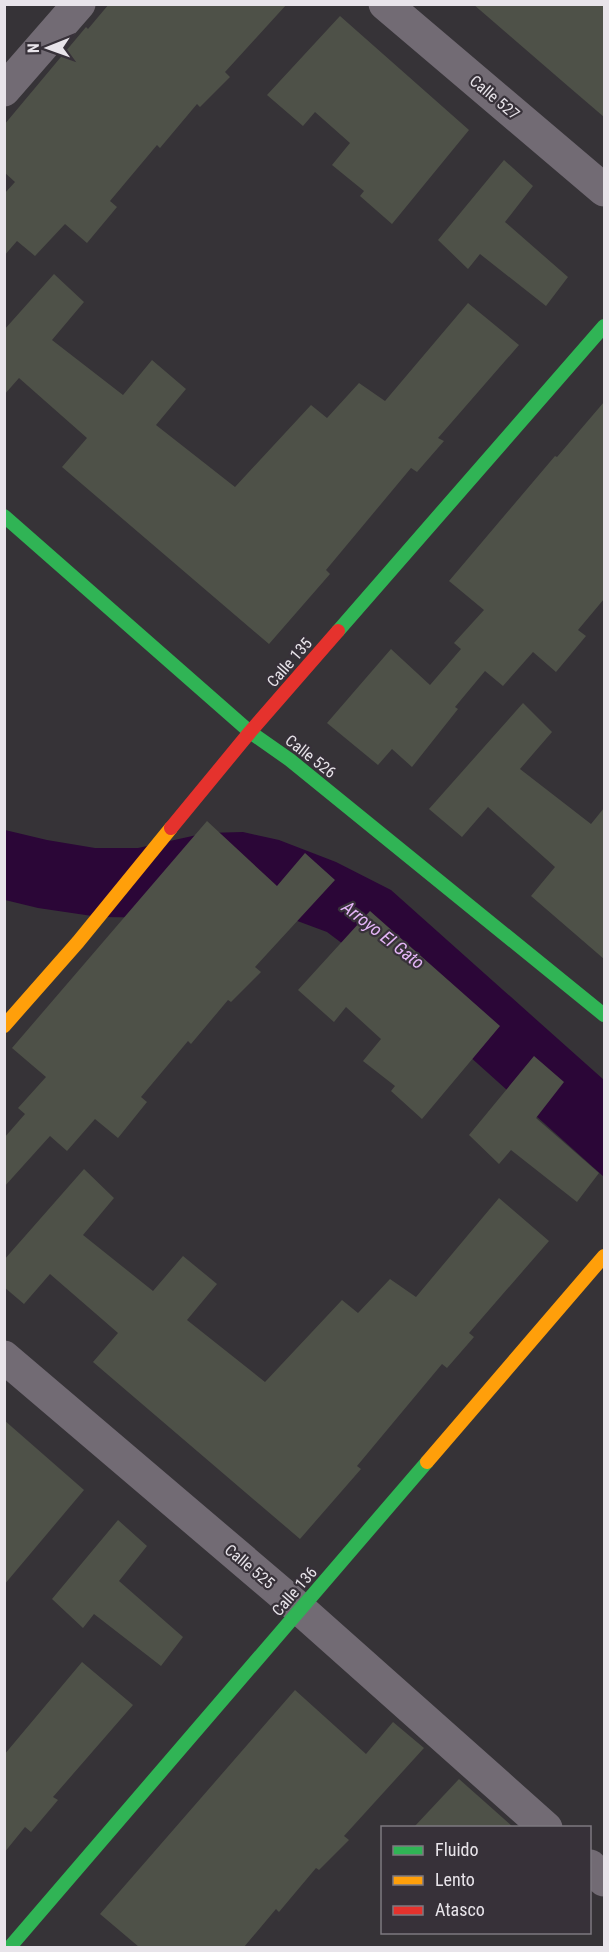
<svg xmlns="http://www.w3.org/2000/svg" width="609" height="1952" font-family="'Roboto Condensed',sans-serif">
<rect width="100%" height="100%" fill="#363337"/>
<!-- water -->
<path fill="#2b0637" d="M 5,830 L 47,840 L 95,848 L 138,848 L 206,833 L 243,832 L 279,840 L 336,862 L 391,890 L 604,1080 L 604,1177 L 351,950 L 327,932 L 292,919 L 99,917 L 38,908 L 5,900 Z"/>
<!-- building -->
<g fill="#4e5148">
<path d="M 109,4 L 287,4 L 225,72 L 230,77 L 200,107 L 197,104 L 160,148 L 157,145 L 110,201 L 117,207 L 87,243 L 65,224 L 35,256 L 17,241 L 4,256 L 4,194 L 15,182 L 4,172 L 4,125 L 86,27 L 88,29 Z"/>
<path d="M 473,4 L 604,5 L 604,117 L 569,87 Z"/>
<path d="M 340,16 L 469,130 L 392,224 L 360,196 L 364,191 L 332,165 L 350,143 L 315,112 L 303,126 L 267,95 Z"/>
<path d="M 504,160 L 533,186 L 505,222 L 568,277 L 546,306 L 480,254 L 468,269 L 438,240 Z"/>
<path d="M 54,274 L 84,302 L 52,340 L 123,395 L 152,360 L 186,389 L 156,425 L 235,487 L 311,405 L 327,418 L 359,383 L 385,401 L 468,303 L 519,345 L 438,438 L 444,441 L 417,472 L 411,468 L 326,570 L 330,574 L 269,644 L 62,467 L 87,438 L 19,378 L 4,395 L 4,330 Z"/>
<path d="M 604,402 L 604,599 L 578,630 L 586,636 L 556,672 L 533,652 L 503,686 L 485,671 L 455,707 L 458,709 L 412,767 L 392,749 L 378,765 L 327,723 L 391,649 L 430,685 L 461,649 L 454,643 L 484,610 L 449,581 L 555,456 L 557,457 Z"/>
<path d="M 523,703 L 552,732 L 520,769 L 591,824 L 604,808 L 604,959 L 531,896 L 555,867 L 488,807 L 462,837 L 429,809 Z"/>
<path d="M 207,821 L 277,886 L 305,853 L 335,880 L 255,967 L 261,972 L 231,1002 L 228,1000 L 191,1044 L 188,1041 L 141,1097 L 147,1102 L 118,1138 L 95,1119 L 67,1151 L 50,1136 L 4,1187 L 4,1138 L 25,1114 L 18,1108 L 46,1077 L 12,1048 Z"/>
<path d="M 370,911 L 500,1026 L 422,1119 L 391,1091 L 395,1086 L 363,1061 L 381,1039 L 346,1007 L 334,1022 L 298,990 Z"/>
<path d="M 534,1056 L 564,1082 L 536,1118 L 599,1173 L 577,1202 L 511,1150 L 499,1164 L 469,1135 Z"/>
<path d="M 84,1169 L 114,1198 L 83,1235 L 153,1291 L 183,1256 L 217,1284 L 187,1320 L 265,1382 L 342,1300 L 358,1313 L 390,1279 L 416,1297 L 499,1198 L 549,1241 L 469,1333 L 474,1337 L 447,1368 L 442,1364 L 357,1466 L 361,1469 L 300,1539 L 93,1362 L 118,1333 L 50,1274 L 24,1304 L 4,1287 L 4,1260 Z"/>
<path d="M 4,1420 L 84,1490 L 4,1585 Z"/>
<path d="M 118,1520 L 147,1546 L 119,1581 L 183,1637 L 161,1666 L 94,1614 L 83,1628 L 52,1599 Z"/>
<path d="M 82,1662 L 133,1705 L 53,1797 L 58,1800 L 31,1832 L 25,1827 L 4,1853 L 4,1755 Z"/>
<path d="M 295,1690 L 366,1754 L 393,1722 L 424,1748 L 344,1836 L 349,1840 L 319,1870 L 316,1868 L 279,1912 L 276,1909 L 244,1947 L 139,1947 L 100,1914 Z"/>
<path d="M 459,1779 L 513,1827 L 414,1827 Z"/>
</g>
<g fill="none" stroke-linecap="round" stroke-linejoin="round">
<!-- street -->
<g stroke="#726b74" stroke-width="33">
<path d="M 385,4 L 604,190"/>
<path d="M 4,90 L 79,4"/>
<path d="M 4,1357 L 300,1609 L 546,1828"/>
<path d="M 590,1866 L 604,1880"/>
</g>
<!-- fast -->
<g stroke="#30b455" stroke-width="14">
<path d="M 4,516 L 250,732 L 290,760 L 604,1015"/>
<path d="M 338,631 L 604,326"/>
<path d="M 9,1948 L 427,1462"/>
</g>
<!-- slow -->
<g stroke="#ff9f0a" stroke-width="14">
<path d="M 4,1026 L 78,942 L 171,828"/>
<path d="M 427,1462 L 604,1256"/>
</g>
<!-- jam -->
<path stroke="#e5322d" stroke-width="14" d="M 171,828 L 250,732 L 338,631"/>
</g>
<g text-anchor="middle" stroke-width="4.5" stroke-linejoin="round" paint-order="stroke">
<!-- street labels -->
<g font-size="16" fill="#e8e4ea" stroke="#373139">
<text transform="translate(495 97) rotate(40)" y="6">Calle 527</text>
<text transform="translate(289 662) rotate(-49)" y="6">Calle 135</text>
<text transform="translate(311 756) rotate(38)" y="6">Calle 526</text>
<text transform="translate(250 1566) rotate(40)" y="6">Calle 525</text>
<text transform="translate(294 1591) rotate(-49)" y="6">Calle 136</text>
</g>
<!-- water labels -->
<g font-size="18" font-style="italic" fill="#e4b5f7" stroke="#373139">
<text transform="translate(383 935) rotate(38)" y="6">Arroyo El Gato</text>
</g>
</g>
<!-- border -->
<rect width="609" height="1952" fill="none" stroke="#e8e4ea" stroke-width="12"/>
<!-- legend -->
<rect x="381" y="1826" width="210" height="108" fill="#373139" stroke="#7e7980" stroke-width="1.5"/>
<rect x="393" y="1846" width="30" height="9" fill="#30b455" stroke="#7e7980" stroke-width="1.5"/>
<text x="435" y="1856" font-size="18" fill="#e8e4ea">Fluido</text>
<rect x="393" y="1876" width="30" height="9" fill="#ff9f0a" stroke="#7e7980" stroke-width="1.5"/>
<text x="435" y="1886" font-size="18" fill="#e8e4ea">Lento</text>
<rect x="393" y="1906" width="30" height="9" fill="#e5322d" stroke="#7e7980" stroke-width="1.5"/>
<text x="435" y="1916" font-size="18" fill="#e8e4ea">Atasco</text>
<!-- north arrow -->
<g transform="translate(48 48) rotate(269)" stroke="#373139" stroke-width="4.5" paint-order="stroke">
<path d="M0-4.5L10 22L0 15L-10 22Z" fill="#e8e4ea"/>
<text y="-9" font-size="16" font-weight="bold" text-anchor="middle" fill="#e8e4ea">N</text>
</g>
</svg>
